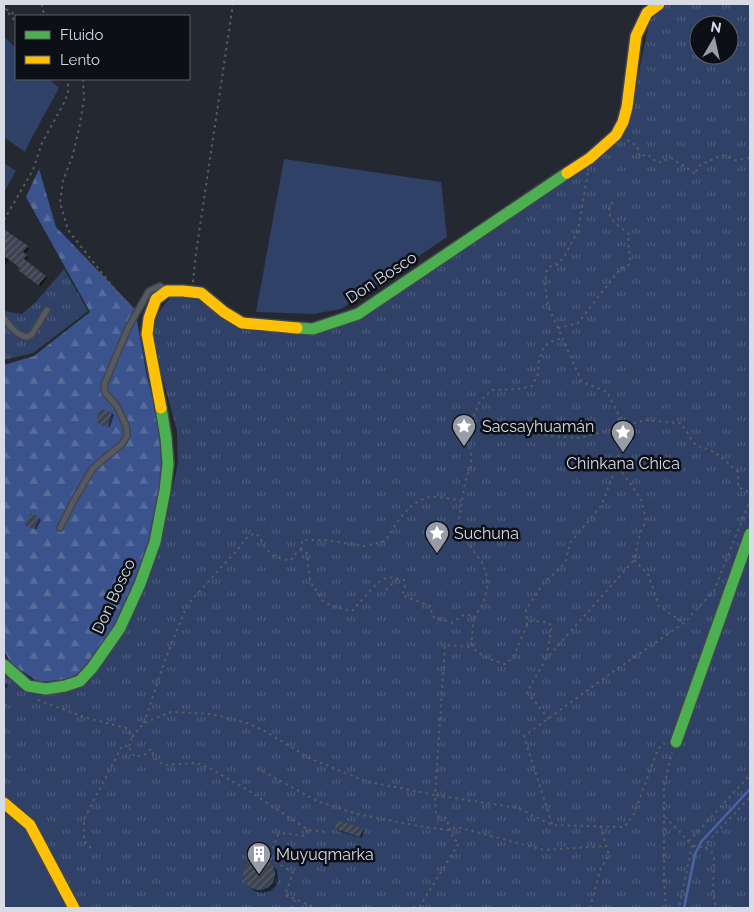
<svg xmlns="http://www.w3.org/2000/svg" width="754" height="912" font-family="Raleway,sans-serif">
<defs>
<pattern id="forest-firs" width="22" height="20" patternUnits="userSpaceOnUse" patternTransform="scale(1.25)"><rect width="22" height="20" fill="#3b538c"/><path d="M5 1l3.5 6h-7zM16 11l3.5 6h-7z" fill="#576b9c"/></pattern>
<pattern id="park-tufts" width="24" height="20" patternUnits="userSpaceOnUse" patternTransform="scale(1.25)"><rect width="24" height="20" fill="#304168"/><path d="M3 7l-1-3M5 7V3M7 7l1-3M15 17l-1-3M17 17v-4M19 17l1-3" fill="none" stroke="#4d5c7e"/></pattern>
<pattern id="building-hatch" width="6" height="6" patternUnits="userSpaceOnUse" patternTransform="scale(1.25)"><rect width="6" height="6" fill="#3b4251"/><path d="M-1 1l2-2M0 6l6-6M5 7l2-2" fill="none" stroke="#575d6a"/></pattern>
</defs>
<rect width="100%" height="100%" fill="#242830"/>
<!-- green -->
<g fill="#304168">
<path d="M 4,37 L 16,48 L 16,79 L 49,79 L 59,88 L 31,139 L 25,152 L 4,137 Z"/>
<path d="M 284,159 L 441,182 L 447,237 L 341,309 L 313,314 L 256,312 Z"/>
<path d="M 4,163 L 16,171 L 4,192 Z"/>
<path d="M 4,795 L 81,908 L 4,908 Z"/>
</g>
<!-- forest -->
<path fill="url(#forest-firs)" d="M 39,169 L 56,227 L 135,309 L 147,377 L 159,421 L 164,472 L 156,528 L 120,620 L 80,678 L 39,682 L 11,664 L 4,650 L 4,365 L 34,356 L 90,312 L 26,197 Z"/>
<!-- park -->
<g fill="url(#park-tufts)" fill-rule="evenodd">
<path d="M 667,4 L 750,4 L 750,908 L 77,908 L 37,835 L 4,802 L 4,670 L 36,692 L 79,686 L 161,544 L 178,463 L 177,431 L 151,335 L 159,312 L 173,294 L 217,304 L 257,326 L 313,330 L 358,314 L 599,155 L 630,114 L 650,18 ZM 699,25 L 729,25 L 729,55 L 699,55 Z"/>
<path d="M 64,269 L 88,311 L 33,353 L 4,360 L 4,311 L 22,314 L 36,302 Z"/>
</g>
<!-- shadow -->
<g fill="#0007">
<path d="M 6,232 L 29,249 L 25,254 L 28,258 L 25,261 L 47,278 L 41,286 L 22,272 L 21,268 L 9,260 L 4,266 L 4,234 Z"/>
<path d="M 101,410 L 112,413 L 114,415 L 110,427 L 99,423 L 97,421 Z"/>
<path d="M 39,518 L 41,520 L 36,530 L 26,525 Z"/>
<path d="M 4,681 L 8,686 L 4,690 Z"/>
<path d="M 336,829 L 362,829 L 364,831 L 362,838 L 338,831 Z"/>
<path d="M 258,858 L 262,859 L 268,862 L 277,870 L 278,880 L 276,886 L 270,891 L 263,893 L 258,892 L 253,890 L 246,882 L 244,877 L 245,869 L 247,864 L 252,860 Z"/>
</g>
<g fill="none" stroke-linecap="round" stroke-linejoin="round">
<!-- stream -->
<path stroke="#4a64a1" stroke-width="2.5" d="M 684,908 L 695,854 L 701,842 L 750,789"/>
</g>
<!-- building -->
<g fill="url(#building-hatch)">
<path d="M 4,229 L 28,246 L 23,252 L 27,255 L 24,259 L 46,276 L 38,285 L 18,270 L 20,268 L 4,256 Z"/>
<path d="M 100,409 L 112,412 L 108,426 L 96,422 Z"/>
<path d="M 31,513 L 40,517 L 34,529 L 25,525 Z"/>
<path d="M 337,820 L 363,828 L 360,837 L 335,829 Z"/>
<circle cx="259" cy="874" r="16"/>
</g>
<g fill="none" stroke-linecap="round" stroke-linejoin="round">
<!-- lane casing -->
<g stroke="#42454d" stroke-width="8">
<g id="lane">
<path d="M 4,318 C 10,326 16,335 27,337 L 32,334 L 47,310"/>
<path d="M 60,528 L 74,500 L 93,468 L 122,444 L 127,436 L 126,425 L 116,405 L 105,393 L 104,385 L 128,328 L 149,291 L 160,286 L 167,291"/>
</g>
</g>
<!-- fast casing -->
<g stroke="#42454d" stroke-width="14">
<g id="fast">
<path d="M 297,328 L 313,329 L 358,314 L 567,173"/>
<path d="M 4,665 L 28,686 L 46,689 L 65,686 L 80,681 L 92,668 L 120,628 L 140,584 L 155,542 L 165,490 L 168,464 L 166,438 L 161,408"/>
<path d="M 676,742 L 750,534"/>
</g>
</g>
<!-- slow casing -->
<g stroke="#42454d" stroke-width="14">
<g id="slow">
<path d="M 567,173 L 590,158 L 616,135 L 623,122 L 627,107 L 636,36 L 647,13 L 659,4"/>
<path d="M 161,408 L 147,334 L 149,318 L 156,299 L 167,291 L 183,291 L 201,293 L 224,312 L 242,323 L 297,328"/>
<path d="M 4,803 L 30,825 L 74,908"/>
</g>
</g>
<!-- path -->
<g stroke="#595c62" stroke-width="2" stroke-dasharray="2.5 4" stroke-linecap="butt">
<path d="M 42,4 L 42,8 L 45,16"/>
<path d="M 4,8 L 16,22"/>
<path d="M 6,9 L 17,16"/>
<path d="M 83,79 L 84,99 L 79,129 L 72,158 L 63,180 L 60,203 L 68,230 L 131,310"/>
<path d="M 627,140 L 637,146 L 640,157 L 647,154 L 658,163 L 671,158 L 696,174 L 697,167 L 722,155 L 736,160 L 750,158"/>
<path d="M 4,220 L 33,170 L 42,143 L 64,103 L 68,93 L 68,82 L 66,79"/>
<path d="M 193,282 L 196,253 L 233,4"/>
<path d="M 558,328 L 578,323 L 620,269 L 630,264 C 631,254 627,244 629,234 C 619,226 601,215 613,202"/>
<path d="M 471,422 L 480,401 L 492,390 L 518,389 L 532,386 L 538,374 L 539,360 L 543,349 L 548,343 L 562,338"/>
<path d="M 301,550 L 302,540 L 324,540 L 365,546 L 385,541 C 396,524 410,498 433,497 C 442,497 452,499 461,501"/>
<path d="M 634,560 L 648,574 L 659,606 L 684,623"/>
<path d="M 386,590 L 397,579"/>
<path d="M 474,618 L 483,604 L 488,584 L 486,572 L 482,562 L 474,552 L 458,526 L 465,482 L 471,465 L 471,452 L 467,440 L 468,427 L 471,422 L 475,421 L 486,421 L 521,429 L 549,436 L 580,438 L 645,420 L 663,422 L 681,423 L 696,446 C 718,451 722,458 738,472 L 738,487 L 750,493"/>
<path d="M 527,625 L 526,610 L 543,584 L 565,563 L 570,543 L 601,506 L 617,465"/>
<path d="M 38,700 L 87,718 L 126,728 C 132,734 133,739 129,746"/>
<path d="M 549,719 L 527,692 L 546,659 L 634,560 L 640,533 L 646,521 L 641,499 L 617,465 C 616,454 622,451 624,442 C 627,425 614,407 607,392 L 582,382 L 548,306 L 545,284 L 546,272 L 549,267 L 558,264 L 565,255 L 578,231 L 588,172"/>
<path d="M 144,723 L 164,663 L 187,605 L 239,548 L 245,539 L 255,533 C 261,537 261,542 265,547 C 271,556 281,560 291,560 L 297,552 L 301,550 L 307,553 L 310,581 L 323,601 L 332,606 L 352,611 L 377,583 L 388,577 L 404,580 L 405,588 L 402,595 L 430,606 L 432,609 L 431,614 L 434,617 L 452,623 C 461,617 464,611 474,618 L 472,634 L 472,647 C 482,657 492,660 505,664 L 513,658 L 527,625 L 532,621 L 547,622 L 552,626 L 546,659"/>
<path d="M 132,737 L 144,723 L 171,712 L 212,714 L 247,723 L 265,731 L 309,758 L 365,781 L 435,795 L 445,645 L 472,647"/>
<path d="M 257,768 L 317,801 L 357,814 L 424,827 L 449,830 L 457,827 L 544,850 L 606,846"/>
<path d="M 665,817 L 681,833 L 692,846 L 679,908"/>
<path d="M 552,824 L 524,736 L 617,669 L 684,623 L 714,591 L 750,500"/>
<path d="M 308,830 L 303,836 L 286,833 L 278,835 L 269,858 L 293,873 L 285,895 L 317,908"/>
<path d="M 689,841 L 750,775"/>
<path d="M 693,846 L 702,847 L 711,851 L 714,858 L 713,892 L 716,908"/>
<path d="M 91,848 L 84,841 L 84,819 L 122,746 L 129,746 L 131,752 L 135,757 L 144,755 L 151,749 L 155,759 L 164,765 L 197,763 L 209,768 L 249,791 L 308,830 L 327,832"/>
<path d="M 706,849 L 707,843 L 711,838 L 719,830 L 750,797"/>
<path d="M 292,908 L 295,900"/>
<path d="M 406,908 L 420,906 L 459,843 L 453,838 L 446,818 L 436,816 L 435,795 L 518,808 L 552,825 L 624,827 L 634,814 L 658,749 L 665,743"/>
<path d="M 590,908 L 600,870 L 609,855 L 600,826"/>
<path d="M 666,908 L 664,881 L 664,786 L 672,752"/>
</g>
<!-- lane -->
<use href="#lane" stroke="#565960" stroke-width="5"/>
<!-- fast -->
<use href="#fast" stroke="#4caf50" stroke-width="11"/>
<!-- slow -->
<use href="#slow" stroke="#ffc107" stroke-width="11"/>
</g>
<!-- icons -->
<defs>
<g id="sight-pin" transform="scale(1.25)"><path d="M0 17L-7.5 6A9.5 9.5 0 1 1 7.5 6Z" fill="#989ca6" stroke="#0c0f16"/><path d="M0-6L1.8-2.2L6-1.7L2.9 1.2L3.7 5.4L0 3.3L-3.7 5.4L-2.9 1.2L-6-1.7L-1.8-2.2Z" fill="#fff"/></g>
<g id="building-pin" transform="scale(1.25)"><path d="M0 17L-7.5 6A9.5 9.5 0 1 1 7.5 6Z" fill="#989ca6" stroke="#0c0f16"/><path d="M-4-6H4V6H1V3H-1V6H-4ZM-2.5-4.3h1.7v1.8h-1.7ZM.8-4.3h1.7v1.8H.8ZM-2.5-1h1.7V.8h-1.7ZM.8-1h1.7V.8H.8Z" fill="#fff"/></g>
</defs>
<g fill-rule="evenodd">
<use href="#sight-pin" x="464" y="426"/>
<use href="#sight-pin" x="623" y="432"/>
<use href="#sight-pin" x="437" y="533"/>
<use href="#building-pin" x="259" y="854"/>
</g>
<g text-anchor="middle" stroke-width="5" stroke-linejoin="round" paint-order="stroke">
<!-- street labels -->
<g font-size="16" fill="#d6dbe6" stroke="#0c0f16">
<text transform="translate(381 277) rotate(-33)" y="6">Don Bosco</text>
<text transform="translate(113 596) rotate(-65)" y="6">Don Bosco</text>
</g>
<!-- poi labels -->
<g font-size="16" fill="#d6dbe6" stroke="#0c0f16" text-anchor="start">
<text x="482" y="432">Sacsayhuamán</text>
<text x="623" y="469" text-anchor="middle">Chinkana Chica</text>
<text x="454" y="539">Suchuna</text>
<text x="276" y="860">Muyuqmarka</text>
</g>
</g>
<!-- border -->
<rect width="754" height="912" fill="none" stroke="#d6dbe6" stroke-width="10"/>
<!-- legend -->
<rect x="15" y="15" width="175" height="65" fill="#0c0f16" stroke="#5d6169"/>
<rect x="25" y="31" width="25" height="8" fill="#4caf50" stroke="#5d6169"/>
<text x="60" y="40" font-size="15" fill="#d6dbe6">Fluido</text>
<rect x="25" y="56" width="25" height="8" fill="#ffc107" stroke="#5d6169"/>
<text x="60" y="65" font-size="15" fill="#d6dbe6">Lento</text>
<!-- north arrow -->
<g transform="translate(714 40) rotate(9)"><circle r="24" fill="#0c0f16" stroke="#5d6169"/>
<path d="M0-4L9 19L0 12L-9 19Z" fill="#989ca6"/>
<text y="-8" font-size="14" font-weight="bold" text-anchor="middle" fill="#d6dbe6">N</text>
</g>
</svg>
